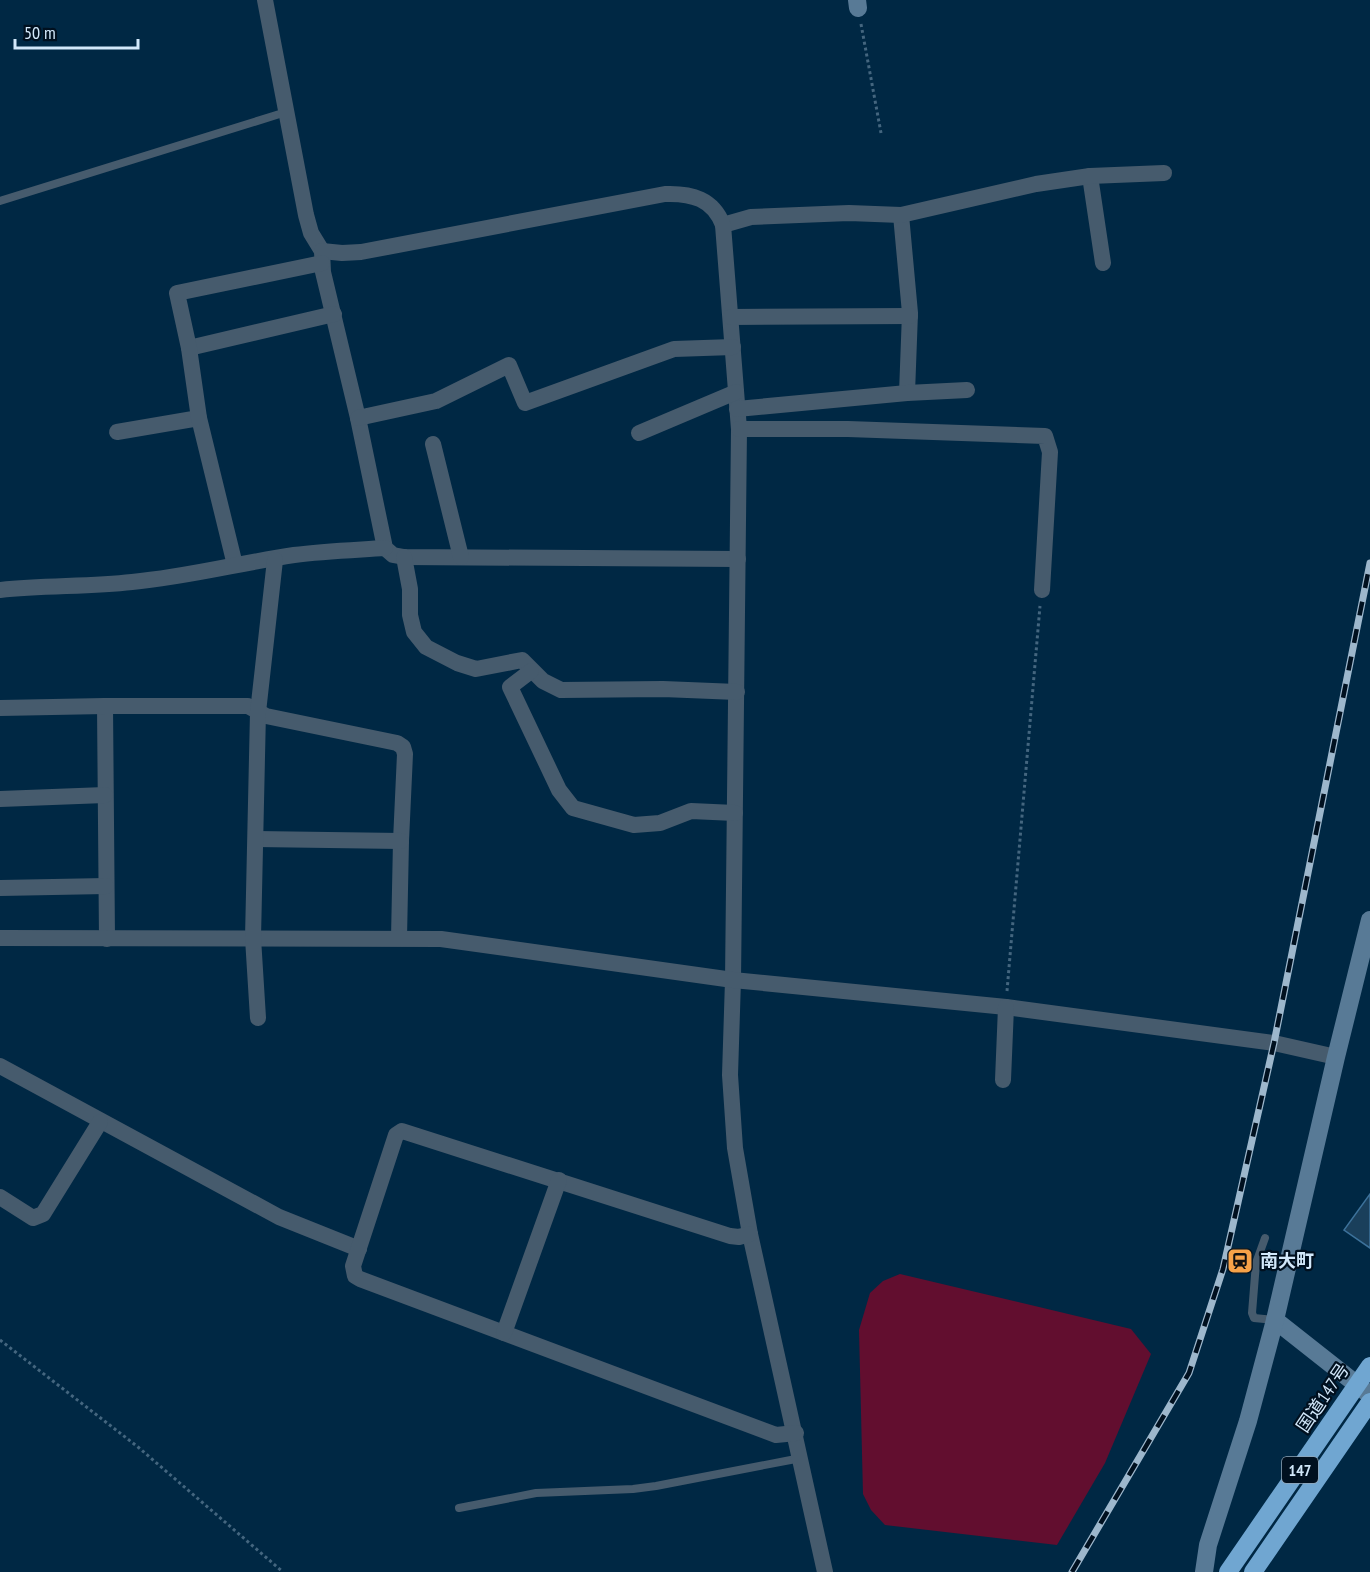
<svg xmlns="http://www.w3.org/2000/svg" width="1370" height="1572" font-family="'PT Sans Narrow','Noto Sans JP',sans-serif">
<rect width="100%" height="100%" fill="#002844"/>
<!-- green -->
<path fill="#620e2f" d="M 900,1274 L 1131,1329 L 1151,1354 L 1105,1463 L 1057,1545 L 885,1525 L 871,1510 L 863,1494 L 859,1330 L 870,1293 L 883,1281 Z"/>
<!-- building -->
<path fill="#1a3f5b" stroke="#3d729b" stroke-width="1.5" d="M 1370,1194 L 1370,1248 L 1344,1230 Z"/>
<g fill="none" stroke-linecap="round" stroke-linejoin="round">
<!-- path -->
<g stroke="#44667f" stroke-width="3" stroke-dasharray="3 3" stroke-linecap="butt">
<path d="M 861,24 L 881,133"/>
<path d="M 1007,991 L 1040,606"/>
<path d="M 0,1340 L 138,1447 L 283,1572"/>
</g>
<!-- lane -->
<g stroke="#465b6d" stroke-width="8">
<path d="M 0,201 L 286,112"/>
<path d="M 1265,1238 L 1256,1263 L 1252,1313 L 1254,1318 L 1275,1320"/>
<path d="M 459,1508 L 536,1493 L 633,1489 L 656,1486 L 801,1458"/>
</g>
<!-- street -->
<g stroke="#465b6d" stroke-width="16">
<path d="M 265,0 L 306,215 L 311,233 L 322,251 L 323,272 L 358,418 L 385,548 L 393,555 L 404,557 L 738,559"/>
<path d="M 1090,176 L 1103,263"/>
<path d="M 901,215 L 910,313 L 907,393"/>
<path d="M 723,225 L 751,217 L 849,213 L 901,215 L 1036,184 L 1090,176 L 1164,173"/>
<path d="M 322,251 L 342,253 L 361,252 L 665,194 C 692,193 713,199 723,225 L 739,429 L 733,980 L 730,1075 L 735,1148 L 750,1234 L 825,1572"/>
<path d="M 731,317 L 910,316"/>
<path d="M 189,348 L 334,314"/>
<path d="M 737,409 L 907,393 L 967,390"/>
<path d="M 358,418 L 436,401 L 509,365 L 525,403 L 674,349 L 733,347"/>
<path d="M 739,429 L 848,429 L 1045,436 L 1050,452 L 1042,590"/>
<path d="M 117,432 L 199,418"/>
<path d="M 639,433 L 736,392"/>
<path d="M 433,444 L 461,557"/>
<path d="M 404,557 L 410,589 L 410,615 L 414,632 L 426,647 L 457,663 L 476,669 L 522,660 L 543,681 L 561,690 L 663,689 L 737,692"/>
<path d="M 235,565 L 199,418 L 189,348 L 177,293 L 322,263"/>
<path d="M 0,590 C 44,585 88,587 132,582 C 187,577 240,563 294,555 C 324,551 355,550 385,548"/>
<path d="M 531,671 L 510,687 L 559,790 L 573,808 L 634,825 L 660,823 L 691,811 L 735,813"/>
<path d="M 105,706 L 107,939"/>
<path d="M 0,708 L 105,706 L 248,706 L 266,716 L 397,743 L 403,747 L 405,754 L 401,841 L 399,938"/>
<path d="M 0,799 L 105,795"/>
<path d="M 256,839 L 401,841"/>
<path d="M 0,888 L 106,886"/>
<path d="M 0,938 L 441,939 L 733,980 L 1006,1007 L 1274,1043 L 1336,1057"/>
<path d="M 258,1018 L 253,938 L 258,712 L 275,560"/>
<path d="M 0,1066 L 279,1217 L 359,1249"/>
<path d="M 1003,1080 L 1006,1007"/>
<path d="M 0,1197 L 33,1218 L 43,1214 L 100,1122"/>
<path d="M 750,1234 L 739,1237 L 730,1236 L 402,1131 L 396,1135 L 353,1266 L 355,1276 L 360,1279 L 776,1435 L 796,1433"/>
<path d="M 504,1333 L 559,1180"/>
</g>
<!-- secondary -->
<g stroke="#587a96" stroke-width="18">
<path d="M 857,0 L 858,8"/>
<path d="M 1275,1320 L 1370,1395"/>
<path d="M 1204,1572 L 1208,1545 L 1248,1421 L 1275,1320 L 1336,1057 L 1370,920"/>
</g>
<!-- highway -->
<g stroke="#70a6d1" stroke-width="18">
<path d="M 1228,1572 L 1370,1366"/>
<path d="M 1253,1572 L 1370,1402"/>
</g>
<!-- rail casing -->
<g stroke="#9db7cc" stroke-width="7">
<path id="rail" d="M 1072,1572 L 1189,1373 L 1223,1269 L 1274,1043 L 1370,563"/>
</g>
<!-- rail -->
<use href="#rail" stroke="#00101f" stroke-width="4.5" stroke-dasharray="14" stroke-linecap="butt"/>
</g>
<!-- icons -->
<defs>
<g id="station-square" transform="scale(1.35)"><rect x="-9" y="-9" width="18" height="18" rx="4" fill="#f7a248" stroke="#00101f"/><path d="M-3-6H3Q5-6 5-4V2Q5 4 3 4L4.5 6H3L1.5 4h-3L-3 6H-4.5L-3 4Q-5 4-5 2V-4Q-5-6-3-6ZM-3.5-4v3h7v-3ZM-3.5 1v1.5H-2V1ZM2 1v1.5H3.5V1Z" fill="#111"/></g>
</defs>
<g fill-rule="evenodd">
<use href="#station-square" x="1240" y="1261"/>
</g>
<g text-anchor="middle" stroke-width="4.5" stroke-linejoin="round" paint-order="stroke">
<!-- shield labels -->
<rect fill="#00101f" stroke="#93a7b8" stroke-width="1.5" x="1282" y="1457" width="36" height="26" rx="4.5"/>
<g font-size="16" font-weight="bold" fill="#d2e8fa">
<text x="1300" y="1476">147</text>
</g>
<!-- poi labels -->
<g font-size="18" font-weight="bold" fill="#d2e8fa" stroke="#00101f" text-anchor="start">
<text x="1260" y="1267">南大町</text>
</g>
<!-- street labels -->
<g font-size="18" fill="#d2e8fa" stroke="#00101f">
<text transform="translate(1323 1398) rotate(-56)" y="6">国道147号</text>
</g>
</g>
<!-- scale -->
<path d="M15 39v9h123v-9" fill="none" stroke="#d2e8fa" stroke-width="3"/>
<text x="24" y="39" font-size="18" fill="#d2e8fa" stroke="#00101f" stroke-width="4.5" paint-order="stroke">50 m</text>
</svg>
